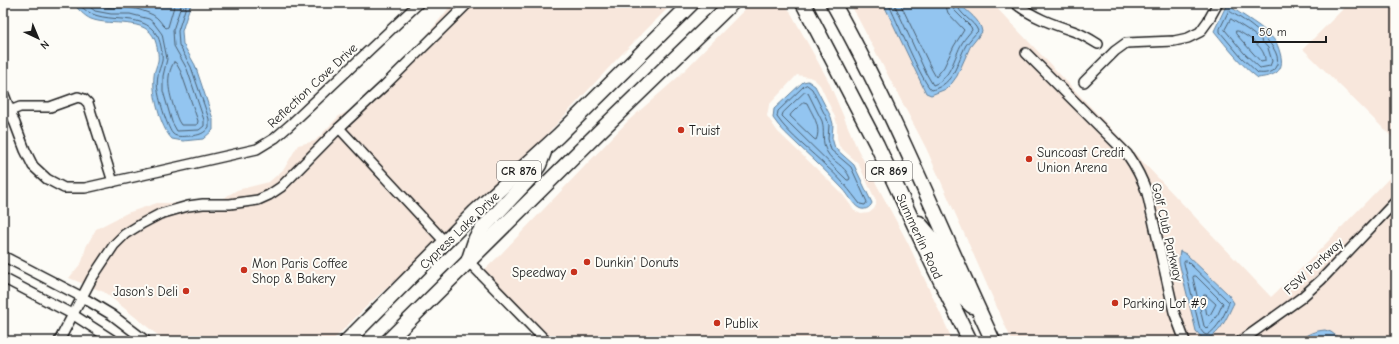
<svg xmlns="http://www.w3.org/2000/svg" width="1399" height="344" font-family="'Comic Neue',sans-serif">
<rect width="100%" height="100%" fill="#fdfcf7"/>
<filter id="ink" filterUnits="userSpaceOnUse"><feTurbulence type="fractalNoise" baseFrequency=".025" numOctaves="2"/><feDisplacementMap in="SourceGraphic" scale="8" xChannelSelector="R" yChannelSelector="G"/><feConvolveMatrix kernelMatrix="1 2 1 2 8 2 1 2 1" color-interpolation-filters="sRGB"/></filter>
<g filter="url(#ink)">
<!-- built -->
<g fill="#f8e7dc" fill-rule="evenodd">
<path d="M 453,3 L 673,3 L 617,59 L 527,156 L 474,206 L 471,205 L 470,209 L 411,269 L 407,270 L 370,303 L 332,341 L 165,341 L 104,292 L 69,278 L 82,262 L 86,247 L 96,229 L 127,213 L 157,203 L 186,203 L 205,205 L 222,199 L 237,190 L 269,182 L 284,169 L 298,145 L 315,141 L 339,116 L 366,102 L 418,46 Z"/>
<path d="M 751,3 L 785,3 L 791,13 L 828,80 L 857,148 L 908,243 L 953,341 L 546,341 L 481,273 L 500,255 L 628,121 L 677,78 ZM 797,75 L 809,77 L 814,79 L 820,85 L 835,117 L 837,124 L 837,138 L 839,146 L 858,163 L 876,201 L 876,205 L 874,209 L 869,213 L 861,214 L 855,211 L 843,195 L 821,173 L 778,132 L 767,116 L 769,105 Z"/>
<path d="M 850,3 L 992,3 L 1271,297 L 1308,262 L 1396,171 L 1396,341 L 1012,341 L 926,148 Z"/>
<path d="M 1349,3 L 1396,3 L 1396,141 L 1303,49 Z"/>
</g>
<!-- water -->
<g fill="#93c5f0" stroke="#63819b">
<path d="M 73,3 L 192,3 L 189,9 L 182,31 L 183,44 L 195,65 L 213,119 L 213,130 L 203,139 L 183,141 L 172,139 C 160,127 152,93 154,76 C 154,71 157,66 158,61 C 159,56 157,45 155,40 C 146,16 111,27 91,19 C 84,16 78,9 73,3 Z"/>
<path d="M 883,3 L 959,3 C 967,12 981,20 982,32 L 970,47 L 957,76 L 952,83 L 946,89 L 931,95 L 926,93 Z"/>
<path d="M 1227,4 C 1242,16 1264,26 1276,42 C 1278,46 1280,52 1281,57 C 1284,74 1271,76 1258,78 C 1241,65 1228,48 1214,31 Z"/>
<path d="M 808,81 L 815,86 L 831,117 L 833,124 L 832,138 L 835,148 L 854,165 L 872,203 C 870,208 864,211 859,208 C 853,205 849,195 843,189 C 829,174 814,160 799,146 C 790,137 780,129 773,118 L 774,109 L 803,82 Z"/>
<path d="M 1180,251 L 1186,254 L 1228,294 L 1234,303 C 1227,316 1220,338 1203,339 L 1196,331 L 1179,262 L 1179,257 Z"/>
<path d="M 1325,330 L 1331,332 L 1343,341 L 1299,341 C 1307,334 1314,331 1325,330 Z"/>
</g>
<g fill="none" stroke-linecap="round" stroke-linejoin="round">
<!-- shore -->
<g stroke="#4c6071" stroke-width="1">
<path d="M 78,3 C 99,31 142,6 158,37 C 161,43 163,56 162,61 C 161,66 158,71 158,76 C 157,81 157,87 158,91 C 159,99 168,130 173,134 C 177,138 186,136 191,136 C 199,135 204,134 209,127 L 209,119 L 191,67 L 179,45 L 178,31 L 187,3"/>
<path d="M 85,3 L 95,11 L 111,14 L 130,14 L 149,19 L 153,22 L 162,34 L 167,59 L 163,76 L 163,91 L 172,122 L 177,131 L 199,130 L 204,126 L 204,120 L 187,69 L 174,46 L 173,30 L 182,3"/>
<path d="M 95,3 C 105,11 120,6 132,8 C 138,9 147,12 153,15 C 159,18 161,24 166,28 L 168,27 L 175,3"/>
<path d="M 888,3 C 895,16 924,87 932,90 C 955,83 956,64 966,45 C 970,40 974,35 978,31 C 974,20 958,15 957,3"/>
<path d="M 894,3 L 926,73 L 933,85 C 951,79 954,57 962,43 C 965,38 969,34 972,30 L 971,27 L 954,10 L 951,3"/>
<path d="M 900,3 L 932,70 L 936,77 L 944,67 L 954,46 L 964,30 L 948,13 L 945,3"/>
<path d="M 1229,11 C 1242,18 1289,49 1275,68 C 1272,73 1264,74 1258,73 L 1241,57 L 1220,32 L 1220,29 Z"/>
<path d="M 1231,19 L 1248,30 L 1261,40 L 1268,48 L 1272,61 L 1270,66 L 1260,68 L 1244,53 L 1225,30 Z"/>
<path d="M 1236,31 L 1238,31 C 1249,37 1266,48 1265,61 L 1261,62 L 1236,34 Z"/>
<path d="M 174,62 L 176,63 L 181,72 L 198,121 L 197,125 L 181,125 C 177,120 176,114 174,108 C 169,92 165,77 174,62 Z"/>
<path d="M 807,85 L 812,89 L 827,119 L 829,125 L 828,139 L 831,150 L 851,167 L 867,202 L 865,205 L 860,204 C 850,191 840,178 827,167 C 811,151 790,136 777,117 L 778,111 L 804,86 Z"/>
<path d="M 805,92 L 808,93 L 822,121 C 825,131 821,142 827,152 C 833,163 844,164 850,178 L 849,180 L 847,180 L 788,122 L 782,116 L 783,113 Z"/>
<path d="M 804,102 L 807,103 C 812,114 822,127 816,140 L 814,139 L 790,116 L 791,114 Z"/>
<path d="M 1185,261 L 1187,261 L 1229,302 C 1226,313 1217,330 1207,335 L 1204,334 L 1200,329 L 1184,263 Z"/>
<path d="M 1194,276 L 1196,276 L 1223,303 L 1218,314 L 1207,329 L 1204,326 L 1193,278 Z"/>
<path d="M 1204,295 L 1206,295 L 1216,304 L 1210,315 L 1207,314 Z"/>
</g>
<!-- street casing -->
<g stroke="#1c1c1c" stroke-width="12">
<g id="street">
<path d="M 1015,3 C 1032,17 1052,24 1073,31 C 1082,34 1090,39 1098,44"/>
<path d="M 1026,53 L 1127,154 C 1136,167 1142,178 1147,193 L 1174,312 L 1185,341"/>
<path d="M 1084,82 L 1115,51 L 1126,43 L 1174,41 L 1188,38 L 1200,32 L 1208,21 L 1218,3"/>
<path d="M 3,92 L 25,150 L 33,166 L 47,179 L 64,188 L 85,188 L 257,149 L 275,138 L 290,125 L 419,3"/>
<path d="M 10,111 L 20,107 L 50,107 L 78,97 L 84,99 L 88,103 L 113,182"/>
<path d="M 339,128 L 445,242"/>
<path d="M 3,256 L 82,297 L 112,315 L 146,341"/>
<path d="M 468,261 L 546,341"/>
<path d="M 3,278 L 72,314 L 114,341"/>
<path d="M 59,341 L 92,278 L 114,245 L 125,234 L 143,223 L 160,214 L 188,206 L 203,204 L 230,204 L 258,200 L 269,195 L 281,187 L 339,128 L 385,85 L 468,3"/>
<path d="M 1241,341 L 1301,298 L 1321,280 L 1396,201"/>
</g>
</g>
<!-- primary casing -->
<g stroke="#1c1c1c" stroke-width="17">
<g id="primary">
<path d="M 803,3 L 877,145 L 933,265 L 970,341"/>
<path d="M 833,3 C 894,112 940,228 993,341"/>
<path d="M 919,223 L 931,237 L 962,297 L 972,306"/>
<path d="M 469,259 L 476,238 L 481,230 L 529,179 L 539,165 L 544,152"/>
<path d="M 347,341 L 475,212 L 558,136 L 692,3"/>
<path d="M 388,341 L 600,131 L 732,3"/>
</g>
</g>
<!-- street -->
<use href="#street" stroke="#fdfcf7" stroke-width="9"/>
<!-- primary -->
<use href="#primary" stroke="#fdfcf7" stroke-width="14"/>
</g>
</g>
<!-- markers -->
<g fill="#c8321e" stroke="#fdfcf7" stroke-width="1.5">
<circle cx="681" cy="130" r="4"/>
<circle cx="1029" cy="159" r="4"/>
<circle cx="587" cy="262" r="4"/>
<circle cx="244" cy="270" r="4"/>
<circle cx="574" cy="272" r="4"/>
<circle cx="186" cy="291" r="4"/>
<circle cx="1115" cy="303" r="4"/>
<circle cx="717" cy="323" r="4"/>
</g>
<g text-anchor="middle" stroke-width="4" stroke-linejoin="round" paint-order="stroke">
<!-- shield labels -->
<g fill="#fdfcf7" stroke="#605f5e" stroke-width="1">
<rect x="497" y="161" width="44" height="20" rx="3"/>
<rect x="866" y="161" width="46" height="20" rx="3"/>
</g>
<g font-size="12" font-weight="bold" fill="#1c1c1c">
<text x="519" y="175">CR 876</text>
<text x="889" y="175">CR 869</text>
</g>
<!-- street labels -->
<g font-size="13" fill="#1c1c1c" stroke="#fdfcf7">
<text transform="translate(312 85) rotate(-43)" y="5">Reflection Cove Drive</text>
<text transform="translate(459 230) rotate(-44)" y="5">Cypress Lake Drive</text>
<text transform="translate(1168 232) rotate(77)" y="5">Golf Club Parkway</text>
<text transform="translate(920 236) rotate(65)" y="5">Summerlin Road</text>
<text transform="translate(1313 266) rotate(-43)" y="5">FSW Parkway</text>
</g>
<!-- poi labels -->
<g font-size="13" fill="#1c1c1c" stroke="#fdfcf7" text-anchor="start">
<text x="689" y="135">Truist</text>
<text x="1037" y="157">Suncoast Credit<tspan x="1037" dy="15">Union Arena</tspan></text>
<text x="595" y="267">Dunkin' Donuts</text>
<text x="252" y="268">Mon Paris Coffee<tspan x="252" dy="15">Shop &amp; Bakery</tspan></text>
<text x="566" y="277" text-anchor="end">Speedway</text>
<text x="178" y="296" text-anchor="end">Jason's Deli</text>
<text x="1123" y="308">Parking Lot #9</text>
<text x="725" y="328">Publix</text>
</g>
</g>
<!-- margin -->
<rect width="1399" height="344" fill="none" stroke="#fdfcf7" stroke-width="16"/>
<rect x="8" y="8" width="1383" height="328" fill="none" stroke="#1c1c1c" stroke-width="1.5" filter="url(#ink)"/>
<!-- north arrow -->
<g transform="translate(38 38) rotate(136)" stroke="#fdfcf7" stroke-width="3" paint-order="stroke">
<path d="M0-3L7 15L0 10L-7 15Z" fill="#1c1c1c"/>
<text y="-6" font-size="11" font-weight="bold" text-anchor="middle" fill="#1c1c1c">N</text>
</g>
<!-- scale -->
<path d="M1253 36v6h73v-6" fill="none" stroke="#1c1c1c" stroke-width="2"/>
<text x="1259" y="36" font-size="12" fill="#1c1c1c" stroke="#fdfcf7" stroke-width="3" paint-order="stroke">50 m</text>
</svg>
